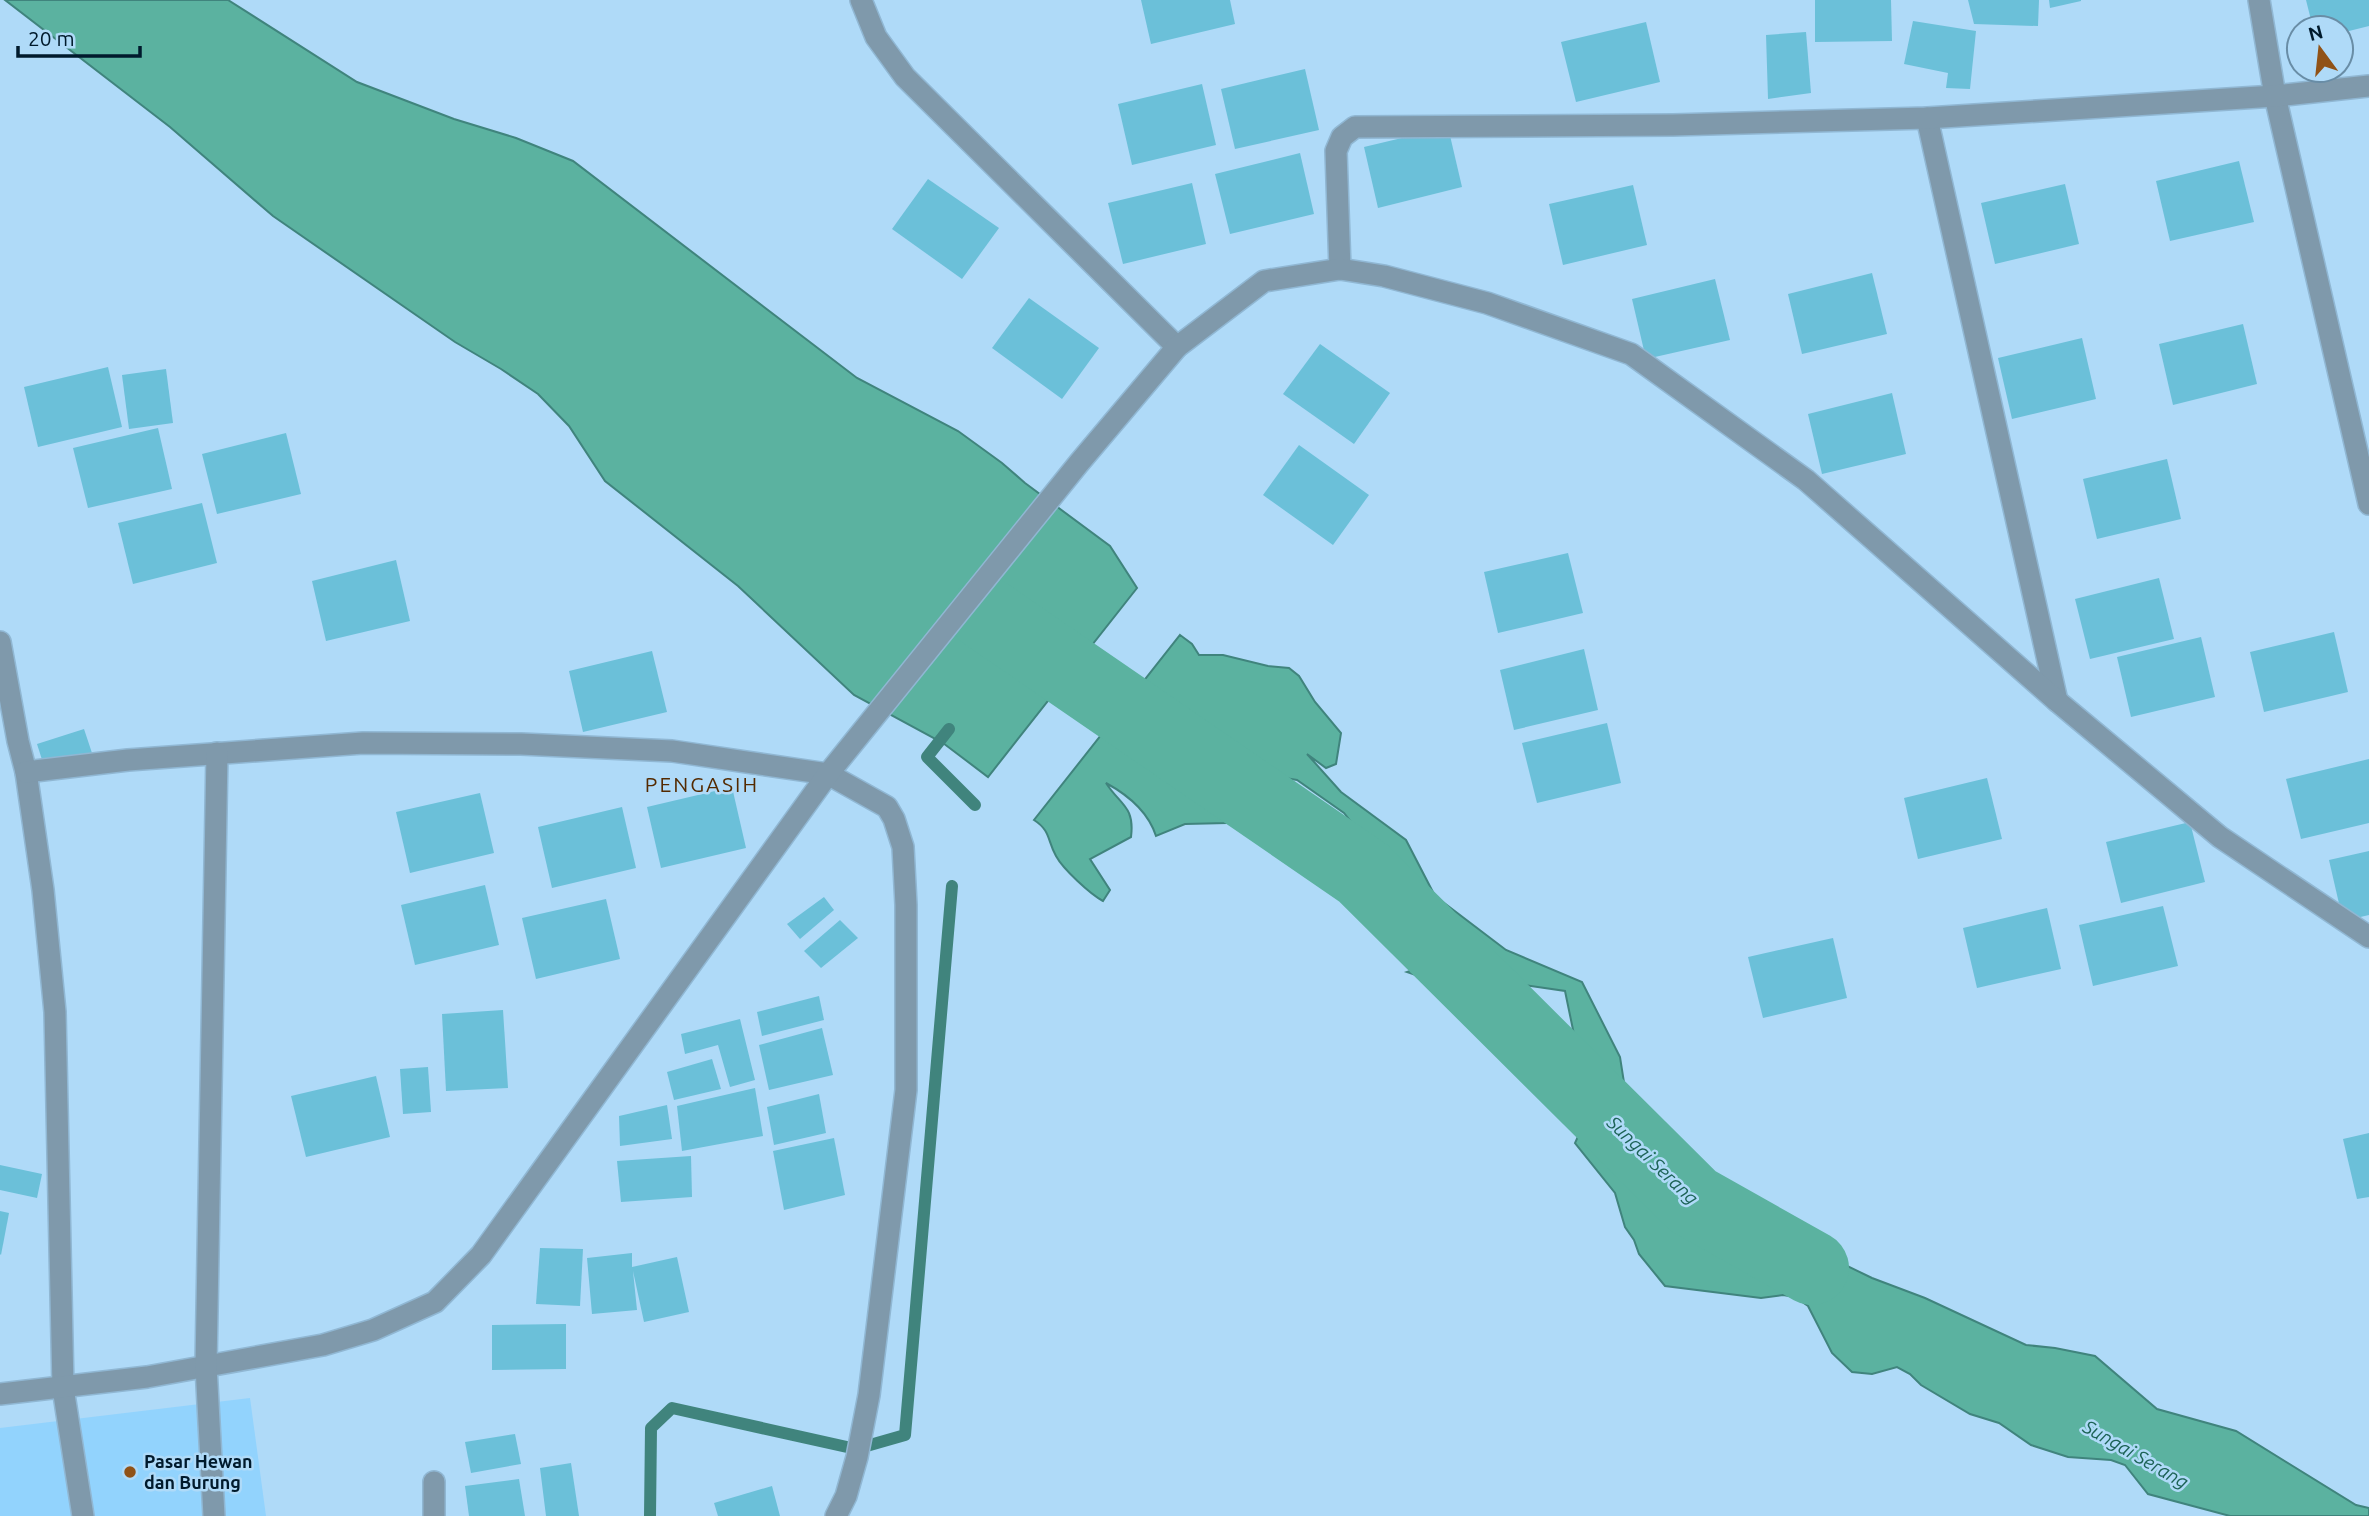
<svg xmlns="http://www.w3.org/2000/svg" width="2369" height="1516" font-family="Ubuntu,sans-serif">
<rect width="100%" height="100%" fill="#afdaf8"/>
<!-- built -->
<path fill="#92d3fd" d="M 250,1398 L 266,1516 L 0,1516 L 0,1428 Z"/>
<!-- water -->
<g fill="#5bb2a0" stroke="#40847d" stroke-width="2">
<path d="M 5,0 L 228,0 L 357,82 L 454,119 L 516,138 L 573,161 L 857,378 L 958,431 L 1002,463 L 1025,483 L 1110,546 L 1137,588 L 988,777 L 943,743 L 854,695 L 738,586 L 605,481 L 569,426 L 538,394 L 501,369 L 455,342 L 273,216 L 170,127 Z"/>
<path d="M 1180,635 L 1192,644 L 1199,655 L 1223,655 L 1268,666 L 1289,668 L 1299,676 L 1315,702 L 1341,733 L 1336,764 L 1326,768 L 1307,754 L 1341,792 L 1406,840 L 1435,896 L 1506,950 L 1582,982 L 1620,1057 L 1628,1108 L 1680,1210 L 1765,1226 L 1872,1278 L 1925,1298 L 2026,1345 L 2055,1348 L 2095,1356 L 2157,1409 L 2236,1431 L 2356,1505 L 2369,1508 L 2369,1516 L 2230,1516 L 2148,1494 L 2125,1465 L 2111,1460 L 2068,1457 L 2031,1445 L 1999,1423 L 1970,1414 L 1921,1385 L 1910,1374 L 1897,1367 L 1872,1374 L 1852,1372 L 1832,1353 L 1808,1306 L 1795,1297 L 1783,1295 L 1761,1298 L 1665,1286 L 1639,1254 L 1634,1240 L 1625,1227 L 1615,1193 L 1575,1143 L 1593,1103 L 1583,1078 L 1565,991 L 1503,982 L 1462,991 L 1407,972 L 1460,954 L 1445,929 L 1404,905 L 1393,893 L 1399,881 L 1398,866 L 1380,846 L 1356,828 L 1344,813 L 1297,780 L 1267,775 L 1265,784 L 1227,823 L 1185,824 L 1156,836 C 1148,811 1128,795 1106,783 C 1120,805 1135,806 1131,837 L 1090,859 L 1110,890 L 1103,901 C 1090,894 1063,869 1056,856 C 1047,840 1051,831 1034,820 Z"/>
</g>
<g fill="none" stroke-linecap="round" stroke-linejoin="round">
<!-- stream -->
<g stroke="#40847d" stroke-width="12">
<path d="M 949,729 L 927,757 L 975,805"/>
<path d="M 650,1516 L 651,1428 L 672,1408 L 856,1449 L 905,1435 L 952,886"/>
</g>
<!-- river -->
<path stroke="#5bb2a0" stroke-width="74" d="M 986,614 L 1363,873 L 1693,1201 L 1812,1268"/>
</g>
<!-- building -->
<g fill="#6bc0d9">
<path d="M 1141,0 L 1230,0 L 1235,24 L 1151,44 Z"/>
<path d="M 1815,0 L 1891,0 L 1892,41 L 1815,42 Z"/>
<path d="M 1968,0 L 2039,0 L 2038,26 L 1974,24 Z"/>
<path d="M 2049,0 L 2081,0 L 2081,1 L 2050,8 Z"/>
<path d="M 2306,0 L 2369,0 L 2369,26 L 2341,33 L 2341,28 L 2313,28 Z"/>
<path d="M 1913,21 L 1976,31 L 1970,89 L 1946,88 L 1948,73 L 1904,64 Z"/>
<path d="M 1646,22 L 1660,82 L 1576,102 L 1561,42 Z"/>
<path d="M 1806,32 L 1811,93 L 1768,99 L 1766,35 Z"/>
<path d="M 1305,69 L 1319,130 L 1235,149 L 1221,89 Z"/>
<path d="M 1202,84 L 1216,145 L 1132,165 L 1118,104 Z"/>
<path d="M 1448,127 L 1462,187 L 1378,208 L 1364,147 Z"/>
<path d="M 1300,153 L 1314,214 L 1230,234 L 1215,174 Z"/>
<path d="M 2239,161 L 2254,222 L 2170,241 L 2156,181 Z"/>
<path d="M 928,179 L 999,228 L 962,279 L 892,229 Z"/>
<path d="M 1192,183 L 1206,244 L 1123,264 L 1108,203 Z"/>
<path d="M 2065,184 L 2079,244 L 1995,264 L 1981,203 Z"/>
<path d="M 1633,185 L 1647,245 L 1563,265 L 1549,204 Z"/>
<path d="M 1872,273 L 1887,334 L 1802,354 L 1788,294 Z"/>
<path d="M 1715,279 L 1730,340 L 1646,359 L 1632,299 Z"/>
<path d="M 1029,298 L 1099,348 L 1062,399 L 992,348 Z"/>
<path d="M 2243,324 L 2257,384 L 2173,405 L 2159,344 Z"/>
<path d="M 2082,338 L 2096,399 L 2012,419 L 1998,358 Z"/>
<path d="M 1320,344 L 1390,393 L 1354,444 L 1283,394 Z"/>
<path d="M 108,367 L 122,427 L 38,447 L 24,387 Z"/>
<path d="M 166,369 L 173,423 L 129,429 L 122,375 Z"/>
<path d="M 1892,393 L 1906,454 L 1822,474 L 1808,414 Z"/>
<path d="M 158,428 L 172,489 L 88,508 L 73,448 Z"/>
<path d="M 286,433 L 301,494 L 217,514 L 202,454 Z"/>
<path d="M 1299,445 L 1369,495 L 1333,545 L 1263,495 Z"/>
<path d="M 2167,459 L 2181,519 L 2097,539 L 2083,479 Z"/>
<path d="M 202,503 L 217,563 L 133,584 L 118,523 Z"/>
<path d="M 1568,553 L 1583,613 L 1498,633 L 1484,572 Z"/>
<path d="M 396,560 L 410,621 L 326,641 L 312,581 Z"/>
<path d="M 2159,578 L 2174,639 L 2090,659 L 2075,599 Z"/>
<path d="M 2334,632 L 2348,692 L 2264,712 L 2250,652 Z"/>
<path d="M 2201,637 L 2215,697 L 2131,717 L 2117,657 Z"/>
<path d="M 1584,649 L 1598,710 L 1514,730 L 1500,670 Z"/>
<path d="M 652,651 L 667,712 L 583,732 L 569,671 Z"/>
<path d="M 1607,723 L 1621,783 L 1537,803 L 1522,743 Z"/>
<path d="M 84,729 L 92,753 L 45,769 L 37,744 Z"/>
<path d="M 2369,759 L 2369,823 L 2301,839 L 2286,779 Z"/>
<path d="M 1987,778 L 2002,839 L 1918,859 L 1904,798 Z"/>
<path d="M 732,787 L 746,848 L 661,868 L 647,807 Z"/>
<path d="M 480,793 L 494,853 L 410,873 L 396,812 Z"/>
<path d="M 622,807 L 636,868 L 552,888 L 538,827 Z"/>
<path d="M 2190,822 L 2205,882 L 2121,903 L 2106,842 Z"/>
<path d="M 2369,851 L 2369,915 L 2343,921 L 2329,860 Z"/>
<path d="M 485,885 L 499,945 L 415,965 L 401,905 Z"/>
<path d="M 824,897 L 834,910 L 800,939 L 787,924 Z"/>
<path d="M 606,899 L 620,959 L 536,979 L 522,918 Z"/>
<path d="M 2163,906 L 2178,966 L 2093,986 L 2079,925 Z"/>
<path d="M 2047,908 L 2061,969 L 1977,988 L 1963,928 Z"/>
<path d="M 840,920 L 858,938 L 821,968 L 804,951 Z"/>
<path d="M 1833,938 L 1847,998 L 1763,1018 L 1748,957 Z"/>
<path d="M 819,996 L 824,1020 L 762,1036 L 757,1012 Z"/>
<path d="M 503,1010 L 508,1088 L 446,1091 L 442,1014 Z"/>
<path d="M 740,1019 L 755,1080 L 730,1087 L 718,1045 L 685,1054 L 681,1034 Z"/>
<path d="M 822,1028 L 833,1075 L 769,1090 L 759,1045 Z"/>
<path d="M 712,1059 L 721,1089 L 674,1100 L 667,1072 Z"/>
<path d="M 428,1067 L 431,1112 L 403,1114 L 400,1069 Z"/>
<path d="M 376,1076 L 390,1137 L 306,1157 L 291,1096 Z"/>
<path d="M 755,1088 L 763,1136 L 682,1151 L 677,1106 Z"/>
<path d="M 819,1094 L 826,1133 L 774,1145 L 767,1107 Z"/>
<path d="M 667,1105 L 672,1139 L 620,1146 L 619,1116 Z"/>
<path d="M 2369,1133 L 2369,1197 L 2357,1199 L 2343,1139 Z"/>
<path d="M 834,1138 L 845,1195 L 784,1210 L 773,1151 Z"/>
<path d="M 691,1156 L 692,1197 L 621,1202 L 617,1161 Z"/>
<path d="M 0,1165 L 42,1174 L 37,1198 L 0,1190 Z"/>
<path d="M 0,1211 L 9,1213 L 1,1255 L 0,1254 Z"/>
<path d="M 540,1248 L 583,1249 L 580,1306 L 536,1304 Z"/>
<path d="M 632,1253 L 632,1267 L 677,1257 L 689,1312 L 644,1322 L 633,1271 L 637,1310 L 592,1314 L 587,1258 Z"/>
<path d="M 566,1324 L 566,1369 L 492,1370 L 492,1325 Z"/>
<path d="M 515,1434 L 521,1464 L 471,1473 L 465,1442 Z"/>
<path d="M 571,1463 L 579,1516 L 546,1516 L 540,1468 Z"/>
<path d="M 519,1479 L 525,1516 L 469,1516 L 465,1486 Z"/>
<path d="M 772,1486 L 780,1516 L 718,1516 L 714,1503 Z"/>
</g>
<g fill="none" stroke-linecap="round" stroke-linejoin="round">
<!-- minor casing -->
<g stroke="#90b7d3" stroke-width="24">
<g id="minor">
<path d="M 861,0 L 876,37 L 905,77 L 1177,347"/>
<path d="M 2259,0 L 2275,96 L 2369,504"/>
<path d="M 1927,118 L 2057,701"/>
<path d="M 1340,269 L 1336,151 L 1342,137 L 1355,127 L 1673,125 L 1927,118 L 2275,96 L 2369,86"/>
<path d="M 0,642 L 18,741 L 26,772 L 43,890 L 55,1012 L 63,1388 L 83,1516"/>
<path d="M 26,772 L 128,760 L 363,743 L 521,744 L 672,751 L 828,774 L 887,807 L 894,819 L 903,847 L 906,905 L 906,1090 L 869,1395 L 857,1457 L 846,1496 L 836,1516"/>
<path d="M 0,1394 L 147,1377 L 323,1345 L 373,1330 L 435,1302 L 481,1255 L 828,774 L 1079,463 L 1177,347 L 1264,281 L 1340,269 L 1384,276 L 1487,303 L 1631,354 L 1806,480 L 2057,701 L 2220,837 L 2369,937"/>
<path d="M 434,1482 L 434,1516"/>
<path d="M 214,1516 L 206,1366 L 217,753"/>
</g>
</g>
<!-- minor -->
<use href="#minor" stroke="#7f99ab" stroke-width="21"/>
</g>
<!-- markers -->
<circle fill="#905217" stroke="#afdaf8" stroke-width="2.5" cx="130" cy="1472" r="7"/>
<g text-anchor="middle" stroke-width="5" stroke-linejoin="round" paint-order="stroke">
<!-- poi labels -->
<g font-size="18" font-weight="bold" fill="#001a2c" stroke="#afdaf8" text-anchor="start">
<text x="144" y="1468">Pasar Hewan<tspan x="144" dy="21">dan Burung</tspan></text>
</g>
<!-- water labels -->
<g font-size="19" font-style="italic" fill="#1d6356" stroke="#afdaf8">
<text transform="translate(1653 1160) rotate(44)" y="7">Sungai Serang</text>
<text transform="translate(2136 1454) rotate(30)" y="7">Sungai Serang</text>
</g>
<!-- quarter labels -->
<g font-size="21" letter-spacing="2" fill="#542a00" stroke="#afdaf8">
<text x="702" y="792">PENGASIH</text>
</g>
</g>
<!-- north arrow -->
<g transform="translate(2320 49) rotate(345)"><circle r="33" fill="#afdaf8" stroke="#698da6" stroke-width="2"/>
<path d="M0-5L12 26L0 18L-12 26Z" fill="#905217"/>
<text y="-10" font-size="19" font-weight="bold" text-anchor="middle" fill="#001a2c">N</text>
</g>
<!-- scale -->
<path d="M18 46v10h122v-10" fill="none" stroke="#001a2c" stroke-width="3.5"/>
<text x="28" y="46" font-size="21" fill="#001a2c" stroke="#afdaf8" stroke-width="5" paint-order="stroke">20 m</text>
</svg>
